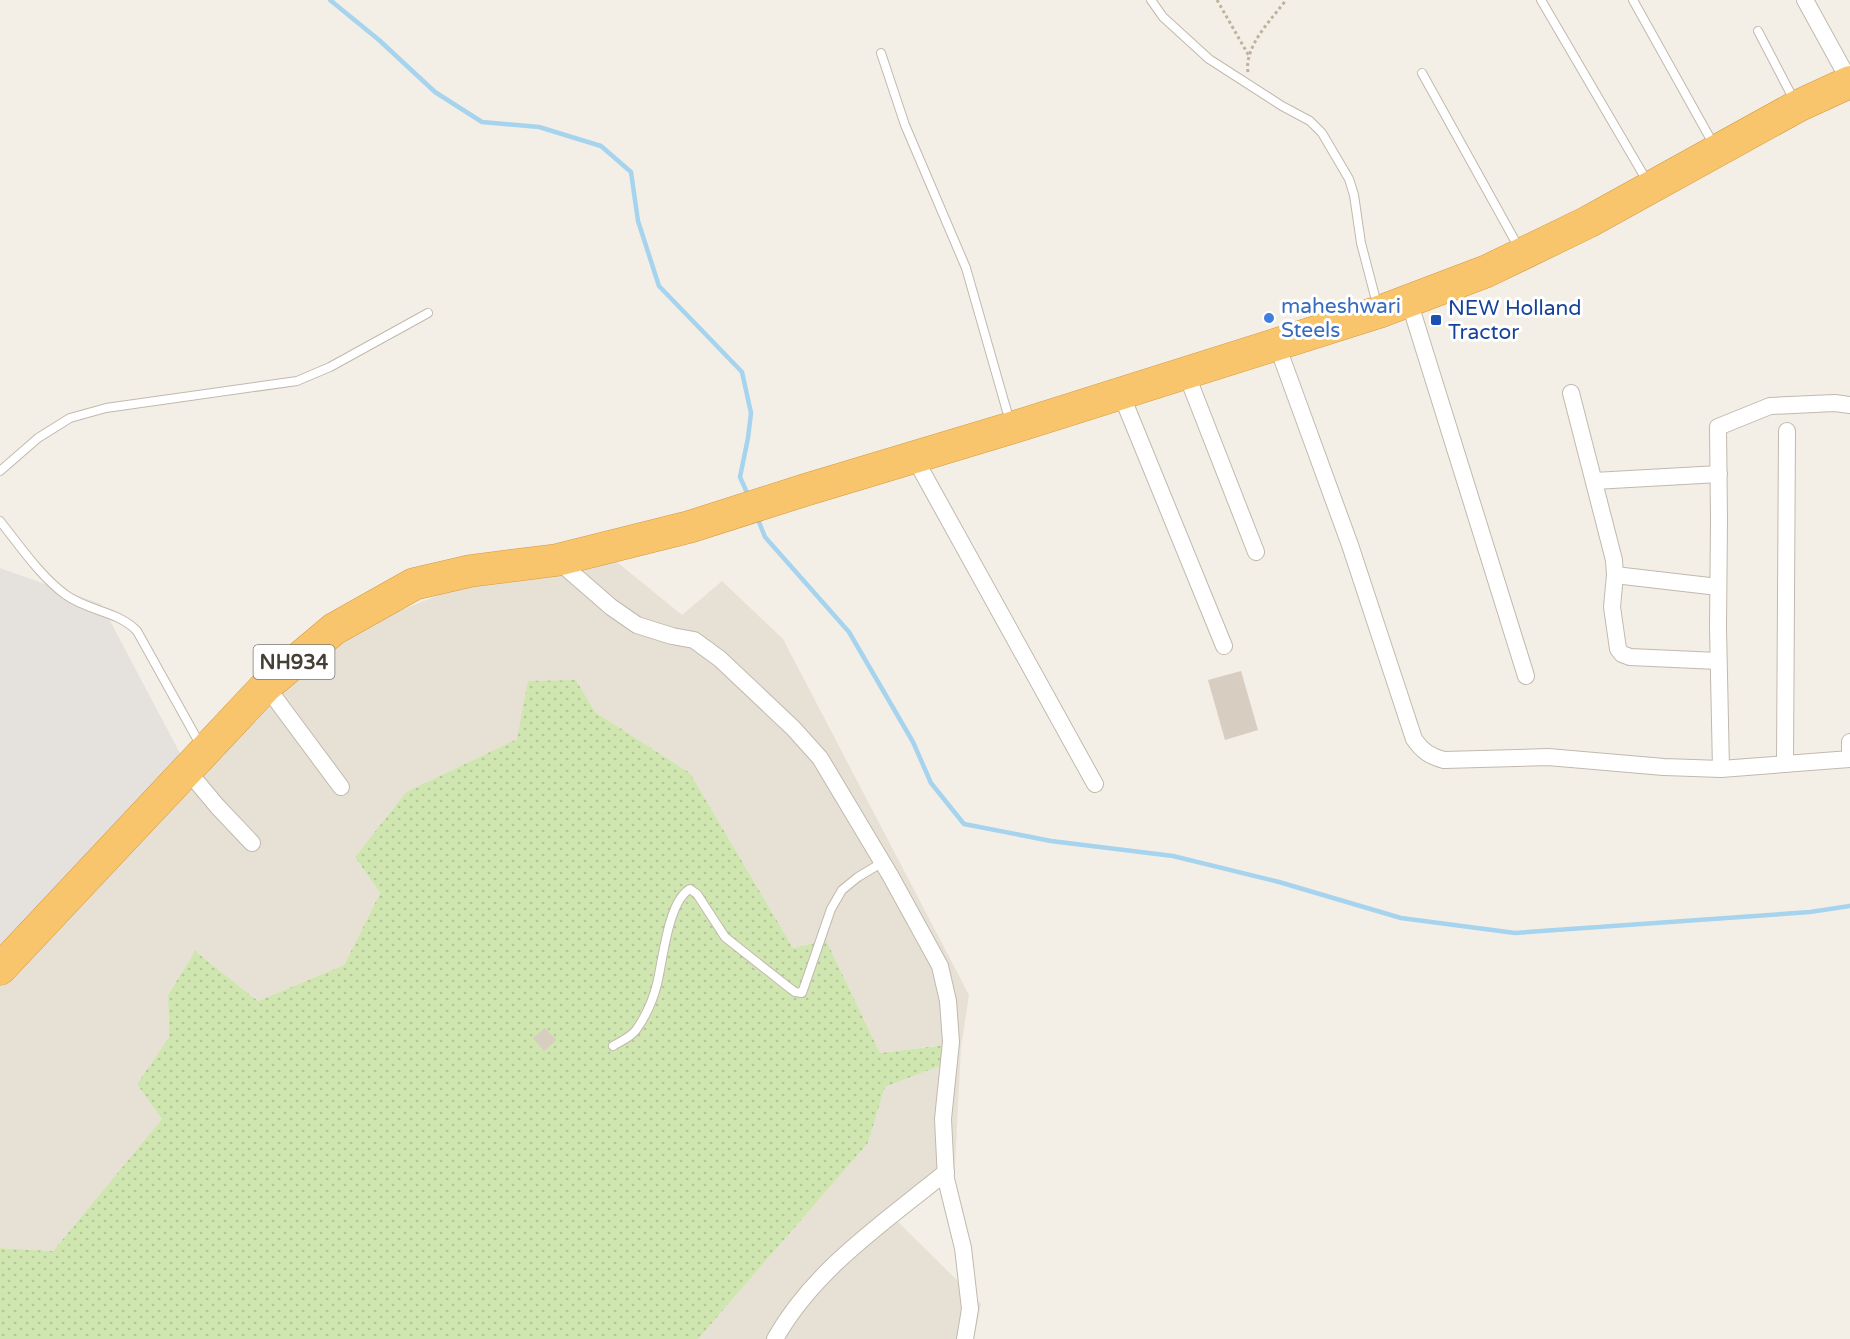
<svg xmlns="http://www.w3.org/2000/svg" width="1850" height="1339" font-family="'Varela Round',sans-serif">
<defs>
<pattern id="grass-dots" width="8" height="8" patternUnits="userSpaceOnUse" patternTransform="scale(1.5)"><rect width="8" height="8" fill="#d0e6b1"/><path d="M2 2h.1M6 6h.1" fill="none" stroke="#b4c699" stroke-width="1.8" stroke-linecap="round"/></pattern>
</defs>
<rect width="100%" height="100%" fill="#f3efe7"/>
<!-- residential -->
<path fill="#e7e1d5" d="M 612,558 L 682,615 L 722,581 L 783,639 L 969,995 L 961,1047 L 955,1167 L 895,1219 L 981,1304 L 974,1339 L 698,1339 L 868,1143 L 885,1087 L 945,1064 L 944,1045 L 880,1053 L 826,940 L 793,948 L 690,773 L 595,712 L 576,680 L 517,739 L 406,792 L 355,857 L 380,893 L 344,965 L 258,1001 L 195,951 L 168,995 L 169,1037 L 137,1084 L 163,1118 L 53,1251 L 0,1248 L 0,983 L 278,691 L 352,630 L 451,590 Z"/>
<!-- industrial -->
<path fill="#e5e1dc" d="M 0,568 L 101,604 L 182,757 L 0,947 Z"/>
<!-- grass -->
<path fill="url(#grass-dots)" d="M 576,680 L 595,712 L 690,773 L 793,948 L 826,940 L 880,1053 L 945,1045 L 945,1064 L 885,1087 L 868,1143 L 698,1339 L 0,1339 L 0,1248 L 53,1251 L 162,1119 L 137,1084 L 169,1037 L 168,995 L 195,951 L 258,1001 L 344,965 L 380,893 L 355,857 L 406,792 L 517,739 L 528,681 Z"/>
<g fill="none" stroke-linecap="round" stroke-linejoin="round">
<!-- stream -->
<g stroke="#a6d3ed" stroke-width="4.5">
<path d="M 330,0 L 379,40 L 435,92 L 482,122 L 539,127 L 601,146 L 631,172 L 638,221 L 659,286 L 742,372 L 751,413 L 748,438 L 740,477 L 748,495"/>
<path d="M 757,517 L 765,537 L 849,632 L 913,742 L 931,783 L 964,824 L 1051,841 L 1173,856 L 1279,882 L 1401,918 L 1515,933 L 1810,912 L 1850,906"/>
</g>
</g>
<!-- building -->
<g fill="#d7cdc0">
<path d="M 1241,671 L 1258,730 L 1225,740 L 1208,680 Z"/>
<path d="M 545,1028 L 556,1040 L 544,1051 L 533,1038 Z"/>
</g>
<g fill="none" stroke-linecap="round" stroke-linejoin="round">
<!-- lane casing -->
<g stroke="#c1b9ad" stroke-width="10">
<g id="lane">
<path d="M 1151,0 L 1163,17 L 1209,59 L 1282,106 L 1310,121 L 1322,133 L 1349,179 L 1354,195 L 1361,243 L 1378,308"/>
<path d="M 1541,0 L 1647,181"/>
<path d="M 1633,0 L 1715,147"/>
<path d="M 1758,31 L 1794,100"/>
<path d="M 881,53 L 905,125 L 966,268 L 1010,422"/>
<path d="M 1422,73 L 1519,248"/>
<path d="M 0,471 L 38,438 L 70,418 L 106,408 L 297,381 L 330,367 L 428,313"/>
<path d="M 0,521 C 20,546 40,576 66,595 C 88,611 118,611 137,631 L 201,746"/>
<path d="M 613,1046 C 621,1041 631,1037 636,1030 C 646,1016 653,1000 657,984 C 663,960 668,901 690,889 L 697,894 L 725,937 L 787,986 L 795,992 L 802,993 L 831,909 L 842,890 L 858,877 L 883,862"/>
</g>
</g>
<!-- street casing -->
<g stroke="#c1b9ad" stroke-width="18">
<g id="street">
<path d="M 1805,0 L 1850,82"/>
<path d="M 1409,301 L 1526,676"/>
<path d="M 1277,345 L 1350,545 L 1414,739 C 1423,752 1430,756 1444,760 L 1548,757 L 1664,767 L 1721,769 L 1850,759 L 1850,742"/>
<path d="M 1186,373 L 1256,552"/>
<path d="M 1571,393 L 1614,560 L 1615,575 L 1612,607 L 1618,649 L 1622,654 L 1630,657 L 1718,661"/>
<path d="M 1121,394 L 1224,646"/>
<path d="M 914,457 L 1095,784"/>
<path d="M 1594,481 L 1719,474"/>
<path d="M 557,560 L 611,607 L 637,625 L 672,636 L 694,640 L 720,659 L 793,728 L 820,758 L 890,875 L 940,966 L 948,1001 L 951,1042 L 943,1119 L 946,1179 L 963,1248 L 970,1309 L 965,1339"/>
<path d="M 1615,575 L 1718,587"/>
<path d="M 266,686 L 341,787"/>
<path d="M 1785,764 L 1787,431"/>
<path d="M 1721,769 L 1718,628 L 1719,519 L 1718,427 L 1770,406 L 1835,403 L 1850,405"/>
<path d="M 187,770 L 217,806 L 252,843"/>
<path d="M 775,1339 C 814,1269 885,1222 946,1172"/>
</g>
</g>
<!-- highway casing -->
<g stroke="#d7993d" stroke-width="33">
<path id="highway" d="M 0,969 L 266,686 L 334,629 L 414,584 L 470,571 L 557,560 L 689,527 L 805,490 L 1011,428 L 1379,312 L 1487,271 L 1588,222 L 1798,106 L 1850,82"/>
</g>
<!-- path -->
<g stroke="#bfb29c" stroke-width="3" stroke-dasharray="3 3" stroke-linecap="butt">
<path d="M 1217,0 L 1249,56"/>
<path d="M 1248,72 C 1244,46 1272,19 1286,0"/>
</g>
<!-- lane -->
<use href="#lane" stroke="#fff" stroke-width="8"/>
<!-- street -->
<use href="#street" stroke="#fff" stroke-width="16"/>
<!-- highway -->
<use href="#highway" stroke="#f8c56d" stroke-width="32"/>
</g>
<!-- markers -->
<circle fill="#3f7fe0" stroke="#fff" stroke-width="2" cx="1269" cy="318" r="6"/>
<rect fill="#1a4fb4" stroke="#fff" stroke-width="2" x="1430" y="314" width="12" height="12" rx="3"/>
<g text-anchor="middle" stroke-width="6" stroke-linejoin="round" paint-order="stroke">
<!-- shield labels -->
<rect fill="#fff" stroke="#7e7972" stroke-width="1.5" x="253.5" y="645" width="81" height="34" rx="4.5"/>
<g font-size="20" font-weight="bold" fill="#463f36">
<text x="294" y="669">NH934</text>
</g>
<!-- shop labels -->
<g font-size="21" fill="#366cbe" stroke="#fff" text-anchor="start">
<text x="1281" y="313">maheshwari<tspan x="1281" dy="24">Steels</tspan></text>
</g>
<!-- transit labels -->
<g font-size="21" fill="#164399" stroke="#fff" text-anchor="start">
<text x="1448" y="315">NEW Holland<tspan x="1448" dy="24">Tractor</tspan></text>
</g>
</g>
</svg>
